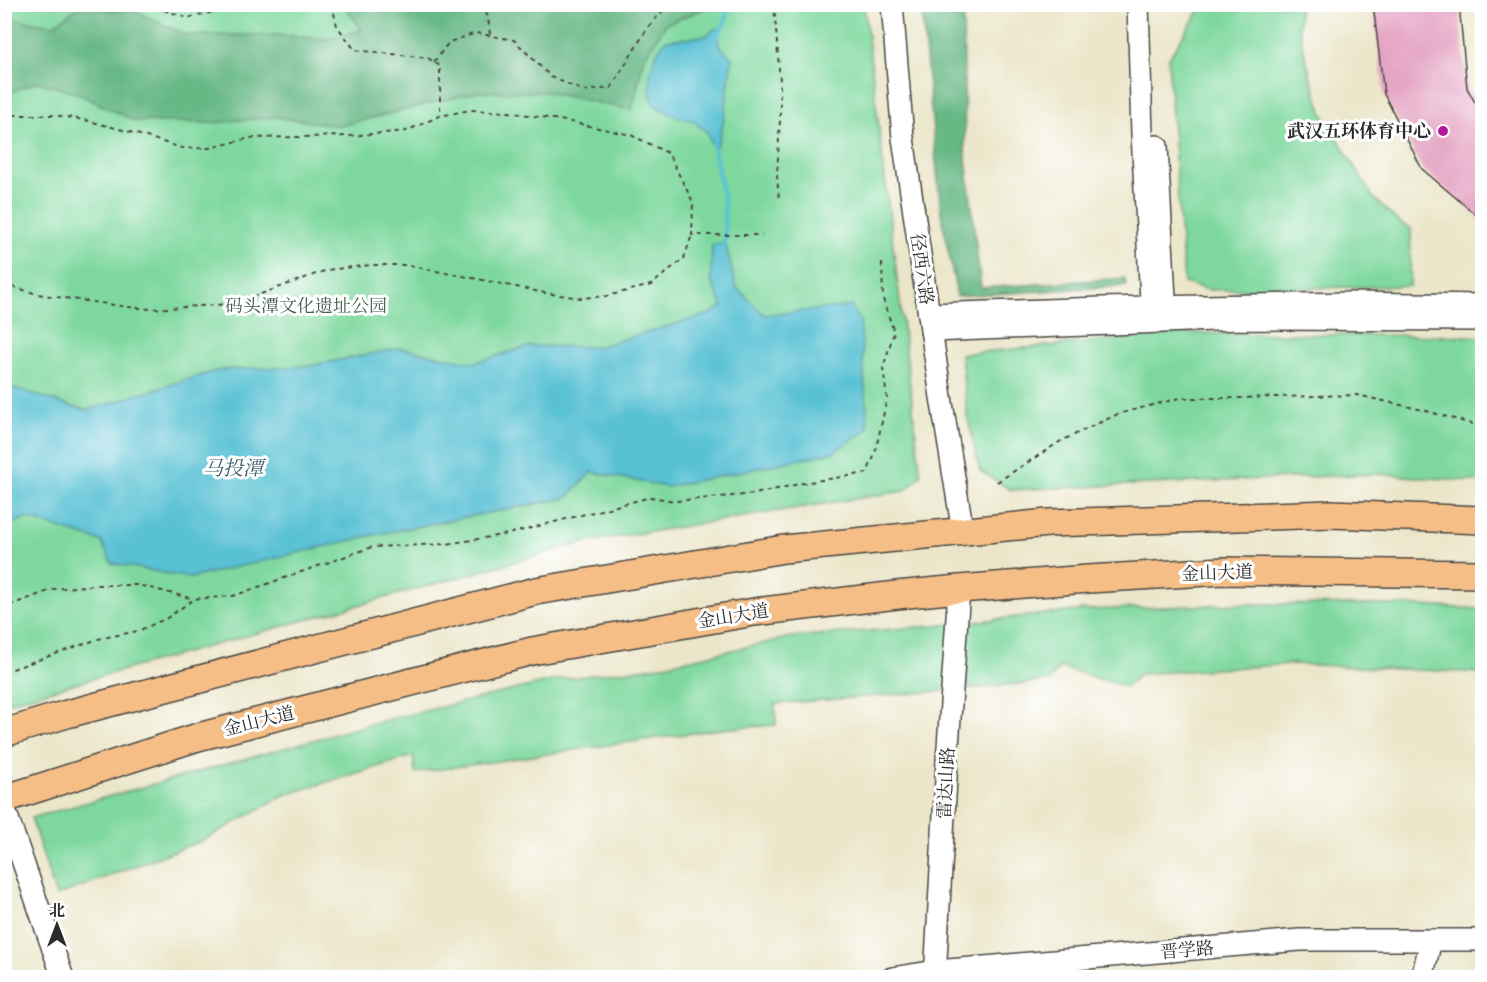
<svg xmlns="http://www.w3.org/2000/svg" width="1487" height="982" font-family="'Sorts Mill Goudy','Noto Serif SC',serif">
<rect width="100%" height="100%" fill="#fff"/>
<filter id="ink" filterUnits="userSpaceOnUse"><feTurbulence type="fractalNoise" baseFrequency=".0167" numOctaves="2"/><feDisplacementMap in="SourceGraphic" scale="12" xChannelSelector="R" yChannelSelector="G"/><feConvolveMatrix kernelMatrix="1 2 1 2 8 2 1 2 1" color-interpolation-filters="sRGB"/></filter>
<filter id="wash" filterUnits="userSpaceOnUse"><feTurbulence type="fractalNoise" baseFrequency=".008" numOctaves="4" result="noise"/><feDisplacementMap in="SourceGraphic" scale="24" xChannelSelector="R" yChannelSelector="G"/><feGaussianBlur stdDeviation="1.35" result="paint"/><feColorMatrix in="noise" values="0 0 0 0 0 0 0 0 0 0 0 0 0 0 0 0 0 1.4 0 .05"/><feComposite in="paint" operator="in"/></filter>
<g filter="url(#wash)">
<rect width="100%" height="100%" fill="#ebe6c9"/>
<!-- green -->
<g fill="#7ed89e" stroke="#548264" stroke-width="1.5">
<path d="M 5,5 L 864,5 L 921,476 L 904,491 L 586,542 L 5,703 Z"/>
<path d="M 1203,5 L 1299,5 L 1299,29 L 1310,75 L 1323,114 L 1372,196 L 1400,223 L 1411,228 L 1410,286 L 1209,290 L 1184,283 L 1168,59 Z"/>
<path d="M 1183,333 L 1466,336 L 1482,337 L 1482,482 L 1378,474 L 1011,490 L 980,471 L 967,415 L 961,354 Z"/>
<path d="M 1242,604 L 1401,605 L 1482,609 L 1482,673 L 1293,664 L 1140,674 L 1126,687 L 1060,667 L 1049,681 L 955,690 L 775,704 L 776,725 L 720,729 L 415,773 L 413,756 L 284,795 L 206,839 L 56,896 L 31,818 L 382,721 L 560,679 L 655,667 L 791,637 L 932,626 L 1084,610 Z"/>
</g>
<!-- forest -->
<g fill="#66b885" stroke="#487258" stroke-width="1.5">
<path d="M 344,5 L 343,5 L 707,5 L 706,8 L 666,24 L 644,58 L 632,110 L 546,92 L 476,92 L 340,126 L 277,117 L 210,123 L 135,121 L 76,93 L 37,82 L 5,94 L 5,18 L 54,25 L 77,8 L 135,11 L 186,35 L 279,35 L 326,39 L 362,30 Z"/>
<path d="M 921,5 L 963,5 L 965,149 L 981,288 L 1125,278 L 1126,286 L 957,296 L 941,213 Z"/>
</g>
<!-- water -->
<g fill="#58c1d4" stroke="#427680" stroke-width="1.5">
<path d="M 716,28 L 720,30 L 718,43 L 732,59 C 726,90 728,122 714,151 L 707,132 L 692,120 L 677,117 L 654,105 C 648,90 648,72 655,57 C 657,51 662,45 666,40 L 705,36 Z"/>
<path d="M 725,242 L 736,287 L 765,315 L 851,306 L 860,320 L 868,429 L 834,452 L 667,487 L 592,472 L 566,498 L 378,534 L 190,578 L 112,563 L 101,541 L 27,518 L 5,526 L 5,385 L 70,406 L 88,410 L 219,370 L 309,366 L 401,348 L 473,363 L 530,346 L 597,347 L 710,314 L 723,306 L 711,281 L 712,245 Z"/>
</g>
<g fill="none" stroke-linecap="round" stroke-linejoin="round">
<!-- stream -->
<g stroke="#58c1d4" stroke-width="4.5">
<path d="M 718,36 L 727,17 L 727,4"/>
<path d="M 713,145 L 724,201 L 725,242"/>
</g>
</g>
<g id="blocks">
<!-- building -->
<path fill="#e5a6c5" d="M 1373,4 L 1459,4 L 1467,88 L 1482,115 L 1482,220 L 1422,169 L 1384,94 Z"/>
</g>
</g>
<g filter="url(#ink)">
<use href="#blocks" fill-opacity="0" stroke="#484743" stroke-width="1.5"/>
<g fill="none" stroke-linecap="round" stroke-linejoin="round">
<!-- minor casing -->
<g stroke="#484743" stroke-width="24">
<g id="minor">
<path d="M 892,4 L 903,138 L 941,397 L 963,532"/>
<path d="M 1138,4 L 1142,134 L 1152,319"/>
<path d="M 1157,146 L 1166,318"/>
<path d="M 929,314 L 1101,308 L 1349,303 L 1482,305"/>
<path d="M 931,331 L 1239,319 L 1482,320"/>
<path d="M 4,807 L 63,978"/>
<path d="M 892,978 L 936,971 L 1300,940 L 1482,940"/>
<path d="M 935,978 L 947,761 L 959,589"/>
<path d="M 1422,978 L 1431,940"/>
</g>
</g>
<!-- major casing -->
<g stroke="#484743" stroke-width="30">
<g id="major">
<path d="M 4,733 L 67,714 L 536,591 L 784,549 L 1048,523 L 1331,514 L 1482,520"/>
<path d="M 4,799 L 198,737 L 532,651 L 754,612 L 897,595 L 959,589 L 1088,579 L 1224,571 L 1482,574"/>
</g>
</g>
<!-- path -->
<g stroke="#484743" stroke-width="2" stroke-dasharray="4.5 4.5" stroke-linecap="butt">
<path d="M 147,4 L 187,18 L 250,4"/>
<path d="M 332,4 L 337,26 L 355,50 L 428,58 L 440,66 L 440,115"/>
<path d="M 482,4 L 488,17 L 490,35"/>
<path d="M 774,4 L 780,81 L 780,119 L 777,176 L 779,201"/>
<path d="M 434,62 L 449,42 L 476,33 L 514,40 L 551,77 L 584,91 L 611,88 L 648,27 L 669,4"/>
<path d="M 4,115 L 53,115 L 85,120 L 127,131 L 182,148 L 210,148 L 250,138 L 350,136 L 406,131 L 440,116 L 470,110 L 509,112 L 566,121 L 631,135 L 668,153 L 693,202 L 692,235 L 762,235"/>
<path d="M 4,284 L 37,294 L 128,307 L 150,309 L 218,305 L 250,298 L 327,270 L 372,265 L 405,265 L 473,278 L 545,293 L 581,298 L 607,296 L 651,285 L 684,258 L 692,235"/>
<path d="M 997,482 L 1061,441 L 1118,414 L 1180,398 L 1238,398 L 1357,395 L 1427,411 L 1482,427"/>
<path d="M 4,612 L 8,606 L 54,589 L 95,585 L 138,585 L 194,599"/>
<path d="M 4,672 L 98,639 L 138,631 L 167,618 L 194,599 L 233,596 L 372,547 L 447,544 L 508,534 L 651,497 L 675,501 L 755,494 L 803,483 L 867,473 L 875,454 L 887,398 L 883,368 L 894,332 L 883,299 L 882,263"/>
</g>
<!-- minor -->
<use href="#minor" stroke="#fff" stroke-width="21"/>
<!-- major -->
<use href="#major" stroke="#f6be87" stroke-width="27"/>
</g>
</g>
<!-- markers -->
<circle fill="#b5179e" stroke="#fff" stroke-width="2" cx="1443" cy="131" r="6"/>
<g text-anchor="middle" stroke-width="6" stroke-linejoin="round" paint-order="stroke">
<!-- poi labels -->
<g font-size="18" font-weight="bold" fill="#2b2b2b" stroke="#fff" text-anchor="end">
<text x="1431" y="137">武汉五环体育中心</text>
</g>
<!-- street labels -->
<g font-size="18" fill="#2b2b2b" stroke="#fff">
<text transform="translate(922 269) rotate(82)" y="6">径西六路</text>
<text transform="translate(1217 573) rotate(-2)" y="6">金山大道</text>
<text transform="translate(733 616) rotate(-9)" y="6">金山大道</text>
<text transform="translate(259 721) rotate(-14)" y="6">金山大道</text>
<text transform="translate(946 783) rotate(-87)" y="6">雷达山路</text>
<text transform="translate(1187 950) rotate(-5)" y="6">晋学路</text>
</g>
<!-- park labels -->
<g font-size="18" fill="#445f4e" stroke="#fff">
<text x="306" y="312">码头潭文化遗址公园</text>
</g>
<!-- water labels -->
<g font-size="20" font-style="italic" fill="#3b6066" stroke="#fff">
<text x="233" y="475">马投潭</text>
</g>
</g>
<!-- margin -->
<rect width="1487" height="982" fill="none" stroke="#fff" stroke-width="24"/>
<!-- north arrow -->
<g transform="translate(57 925)" stroke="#ffffff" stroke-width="4.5" paint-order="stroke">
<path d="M0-4.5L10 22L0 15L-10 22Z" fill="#2b2b2b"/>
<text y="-9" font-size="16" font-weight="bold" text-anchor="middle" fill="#2b2b2b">北</text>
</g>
</svg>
